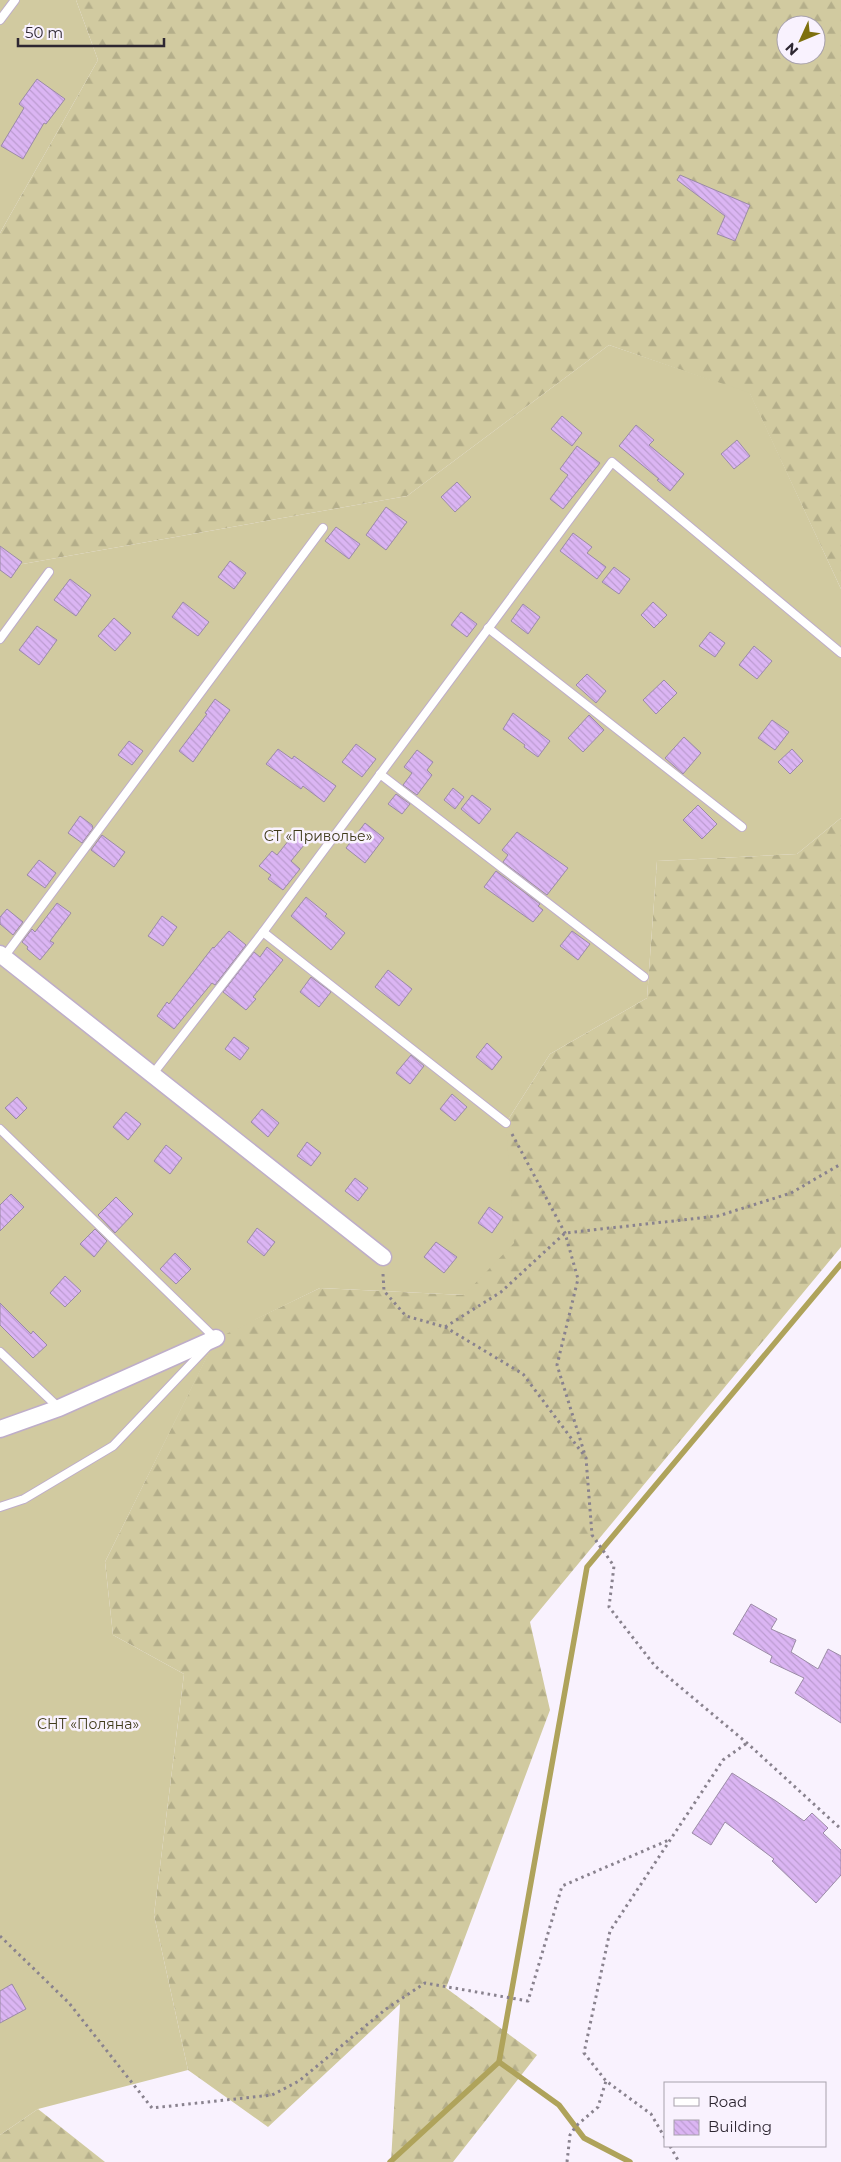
<svg xmlns="http://www.w3.org/2000/svg" width="841" height="2162" font-family="Montserrat,sans-serif">
<defs>
<pattern id="forest-firs" width="22" height="20" patternUnits="userSpaceOnUse" patternTransform="scale(1.25)"><rect width="22" height="20" fill="#d1caa0"/><path d="M5 1l3.5 6h-7zM16 11l3.5 6h-7z" fill="#b4ae8a"/></pattern>
<pattern id="building-back-hatch" width="6" height="6" patternUnits="userSpaceOnUse" patternTransform="scale(1.25)"><rect width="6" height="6" fill="#dbb5f3"/><path d="M-1 5l2 2M0 0l6 6M5-1l2 2" fill="none" stroke="#bc9cd1"/></pattern>
</defs>
<rect width="100%" height="100%" fill="#f9f2fe"/>
<!-- forest -->
<g fill="url(#forest-firs)" fill-rule="evenodd">
<path d="M 76,0 L 841,0 L 841,589 L 750,394 L 609,345 L 407,496 L 0,568 L 0,233 L 98,60 ZM 786,25 L 816,25 L 816,55 L 786,55 Z"/>
<path d="M 841,818 L 841,1247 L 530,1622 L 550,1710 L 446,1988 L 537,2055 L 453,2162 L 391,2162 L 400,2004 L 268,2127 L 188,2070 L 154,1915 L 184,1674 L 113,1635 L 105,1562 L 216,1338 L 320,1288 L 464,1295 L 506,1123 L 550,1054 L 647,998 L 657,861 L 797,854 Z"/>
<path d="M 38,2109 L 105,2162 L 0,2162 L 0,2135 Z"/>
</g>
<!-- garden -->
<g fill="#d1caa0">
<path d="M 0,0 L 76,0 L 98,60 L 0,233 Z"/>
<path d="M 609,345 L 750,393 L 841,589 L 841,818 L 797,854 L 657,861 L 647,998 L 550,1054 L 506,1123 L 514,1243 L 464,1295 L 320,1288 L 216,1339 L 105,1562 L 113,1635 L 184,1674 L 154,1915 L 188,2070 L 38,2109 L 0,2135 L 0,568 L 407,496 Z"/>
</g>
<g fill="none" stroke-linecap="round" stroke-linejoin="round">
<!-- stream -->
<g stroke="#afa35b" stroke-width="5.5">
<path d="M 499,2062 L 559,2105 L 584,2138 L 630,2162"/>
<path d="M 390,2162 L 499,2062 L 587,1567 L 841,1264"/>
</g>
</g>
<!-- building -->
<g fill="url(#building-back-hatch)" stroke="#9b8ba6">
<path d="M 37,79 L 65,99 L 46,124 L 44,123 L 23,159 L 1,146 L 24,108 L 19,104 Z"/>
<path d="M 680,175 L 750,205 L 735,241 L 717,234 L 725,216 L 677,180 Z"/>
<path d="M 562,416 L 582,433 L 572,446 L 551,429 Z"/>
<path d="M 636,425 L 654,440 L 649,445 L 684,474 L 670,491 L 657,480 L 659,479 L 619,446 Z"/>
<path d="M 737,440 L 750,456 L 734,469 L 721,454 Z"/>
<path d="M 577,446 L 600,463 L 563,509 L 550,499 L 568,475 L 560,469 Z"/>
<path d="M 457,482 L 471,497 L 455,512 L 441,497 Z"/>
<path d="M 386,507 L 407,522 L 386,550 L 366,535 Z"/>
<path d="M 336,527 L 360,544 L 349,559 L 325,541 Z"/>
<path d="M 573,533 L 592,547 L 587,553 L 606,567 L 597,579 L 560,551 Z"/>
<path d="M 0,546 L 22,562 L 11,578 L 0,570 Z"/>
<path d="M 230,561 L 246,573 L 234,589 L 218,577 Z"/>
<path d="M 614,567 L 630,579 L 619,594 L 602,582 Z"/>
<path d="M 70,579 L 91,595 L 76,616 L 54,600 Z"/>
<path d="M 183,602 L 209,622 L 198,636 L 172,617 Z"/>
<path d="M 653,602 L 667,615 L 654,628 L 641,615 Z"/>
<path d="M 523,604 L 540,617 L 528,634 L 511,621 Z"/>
<path d="M 461,612 L 477,624 L 467,637 L 451,625 Z"/>
<path d="M 114,618 L 131,633 L 115,651 L 98,636 Z"/>
<path d="M 37,626 L 57,640 L 39,665 L 19,650 Z"/>
<path d="M 710,632 L 725,643 L 715,657 L 699,646 Z"/>
<path d="M 754,646 L 772,661 L 757,679 L 739,665 Z"/>
<path d="M 587,674 L 606,691 L 596,703 L 576,685 Z"/>
<path d="M 664,680 L 677,693 L 656,714 L 643,700 Z"/>
<path d="M 215,699 L 230,710 L 193,762 L 179,751 L 207,714 L 205,713 Z"/>
<path d="M 513,713 L 550,741 L 538,757 L 524,747 L 525,745 L 503,729 Z"/>
<path d="M 589,715 L 604,730 L 583,752 L 568,738 Z"/>
<path d="M 772,720 L 789,732 L 775,750 L 758,738 Z"/>
<path d="M 684,737 L 701,753 L 683,774 L 665,758 Z"/>
<path d="M 129,741 L 143,751 L 132,765 L 118,755 Z"/>
<path d="M 356,744 L 376,759 L 362,777 L 342,762 Z"/>
<path d="M 278,749 L 292,759 L 294,756 L 336,786 L 324,802 L 303,786 L 301,789 L 266,764 Z"/>
<path d="M 792,749 L 803,761 L 790,774 L 778,762 Z"/>
<path d="M 417,750 L 433,762 L 427,770 L 432,775 L 417,795 L 403,785 L 412,773 L 404,767 Z"/>
<path d="M 453,788 L 464,797 L 455,809 L 444,800 Z"/>
<path d="M 396,794 L 410,804 L 402,814 L 388,804 Z"/>
<path d="M 472,795 L 491,809 L 479,824 L 461,809 Z"/>
<path d="M 698,805 L 717,824 L 702,839 L 683,820 Z"/>
<path d="M 80,816 L 92,825 L 93,828 L 82,843 L 68,833 Z"/>
<path d="M 365,823 L 384,838 L 365,863 L 346,848 Z"/>
<path d="M 297,830 L 309,839 L 291,861 L 300,869 L 283,890 L 268,879 L 271,875 L 259,866 L 272,851 L 277,855 Z"/>
<path d="M 517,832 L 568,868 L 547,895 L 503,862 L 508,855 L 502,850 Z"/>
<path d="M 102,835 L 125,852 L 114,867 L 91,850 Z"/>
<path d="M 39,860 L 56,873 L 45,888 L 27,875 Z"/>
<path d="M 496,871 L 540,904 L 538,906 L 543,910 L 533,922 L 484,887 Z"/>
<path d="M 306,897 L 327,914 L 325,916 L 345,933 L 331,950 L 291,916 Z"/>
<path d="M 57,903 L 71,913 L 50,941 L 54,943 L 40,960 L 27,949 L 28,947 L 22,942 L 32,929 L 35,932 Z"/>
<path d="M 7,909 L 23,922 L 13,935 L 0,924 L 0,917 Z"/>
<path d="M 162,916 L 177,927 L 163,946 L 148,936 Z"/>
<path d="M 229,931 L 246,945 L 215,985 L 212,983 L 174,1029 L 157,1016 L 167,1002 L 169,1004 L 213,947 L 214,948 Z"/>
<path d="M 572,931 L 590,944 L 578,960 L 560,946 Z"/>
<path d="M 267,947 L 283,960 L 253,997 L 256,999 L 246,1010 L 223,992 L 254,952 L 260,957 Z"/>
<path d="M 388,970 L 412,989 L 399,1006 L 375,987 Z"/>
<path d="M 311,977 L 331,992 L 319,1007 L 300,992 Z"/>
<path d="M 234,1037 L 249,1048 L 240,1060 L 225,1049 Z"/>
<path d="M 487,1043 L 502,1057 L 492,1070 L 476,1057 Z"/>
<path d="M 411,1055 L 424,1066 L 410,1084 L 396,1073 Z"/>
<path d="M 452,1094 L 467,1107 L 455,1121 L 440,1109 Z"/>
<path d="M 17,1097 L 27,1108 L 16,1119 L 5,1108 Z"/>
<path d="M 262,1109 L 279,1123 L 268,1137 L 251,1122 Z"/>
<path d="M 126,1112 L 141,1124 L 128,1140 L 113,1127 Z"/>
<path d="M 307,1142 L 321,1153 L 311,1166 L 297,1156 Z"/>
<path d="M 166,1145 L 182,1158 L 170,1174 L 154,1161 Z"/>
<path d="M 355,1178 L 368,1188 L 358,1201 L 345,1191 Z"/>
<path d="M 11,1194 L 24,1207 L 0,1231 L 0,1205 Z"/>
<path d="M 116,1197 L 133,1214 L 115,1233 L 98,1215 Z"/>
<path d="M 489,1207 L 503,1217 L 492,1233 L 478,1223 Z"/>
<path d="M 257,1228 L 275,1242 L 264,1256 L 247,1242 Z"/>
<path d="M 95,1229 L 107,1241 L 94,1257 L 80,1244 Z"/>
<path d="M 436,1242 L 457,1257 L 444,1273 L 424,1257 Z"/>
<path d="M 175,1253 L 191,1269 L 176,1284 L 160,1269 Z"/>
<path d="M 65,1276 L 81,1291 L 65,1307 L 50,1293 Z"/>
<path d="M 0,1303 L 31,1334 L 33,1331 L 47,1345 L 33,1358 L 0,1325 Z"/>
<path d="M 751,1604 L 777,1619 L 771,1629 L 796,1640 L 791,1652 L 818,1669 L 828,1649 L 841,1656 L 841,1723 L 795,1693 L 804,1678 L 770,1662 L 772,1656 L 733,1634 Z"/>
<path d="M 732,1773 L 776,1801 L 804,1821 L 812,1813 L 828,1828 L 823,1833 L 841,1850 L 841,1875 L 816,1903 L 772,1861 L 774,1859 L 725,1822 L 711,1845 L 692,1833 Z"/>
<path d="M 12,1984 L 26,2009 L 0,2023 L 0,1991 Z"/>
</g>
<g fill="none" stroke-linecap="round" stroke-linejoin="round">
<!-- service casing -->
<g stroke="#beadc9" stroke-width="10">
<g id="service">
<path d="M 0,20 L 15,0"/>
<path d="M 488,628 L 742,827"/>
<path d="M 0,639 L 49,572"/>
<path d="M 380,774 L 644,977"/>
<path d="M 263,932 L 612,462 L 841,653"/>
<path d="M 4,957 L 323,528"/>
<path d="M 152,1075 L 263,932 L 506,1123"/>
<path d="M 0,1129 L 215,1338"/>
<path d="M 0,1352 L 58,1407"/>
<path d="M 0,1507 L 24,1499 L 113,1446 L 208,1346"/>
</g>
</g>
<!-- minor casing -->
<g stroke="#beadc9" stroke-width="19">
<g id="minor">
<path d="M 0,954 L 383,1257"/>
<path d="M 0,1429 L 59,1408 L 216,1338"/>
</g>
</g>
<!-- path -->
<g stroke="#89828e" stroke-width="3" stroke-dasharray="2.5 4" stroke-linecap="butt">
<path d="M 512,1134 L 565,1233 L 578,1279 L 557,1365 L 585,1455"/>
<path d="M 383,1274 L 384,1291 L 406,1316 L 445,1327 L 501,1292 L 565,1233 L 718,1216 L 791,1193 L 841,1164"/>
<path d="M 445,1327 L 523,1374 L 586,1458 L 592,1535 L 614,1566 L 609,1607 L 655,1666 L 747,1743 L 841,1829"/>
<path d="M 0,1936 L 69,2003 L 152,2108 L 272,2095 L 299,2081 L 386,2009 L 425,1983 L 528,2001 L 562,1886 L 669,1840"/>
<path d="M 665,2138 L 651,2114 L 606,2081 L 584,2053 L 610,1931 L 723,1760 L 747,1743"/>
<path d="M 670,2146 L 679,2162"/>
<path d="M 567,2162 L 570,2135 L 576,2126 L 598,2107 L 606,2081"/>
</g>
<!-- service -->
<use href="#service" stroke="#fff" stroke-width="8"/>
<!-- minor -->
<use href="#minor" stroke="#fff" stroke-width="16"/>
</g>
<g text-anchor="middle" stroke-width="5" stroke-linejoin="round" paint-order="stroke">
<!-- park labels -->
<g font-size="14" fill="#3f3a1a" stroke="#f9f2fe">
<text x="318" y="841">СТ «Приволье»</text>
<text x="88" y="1729">СНТ «Поляна»</text>
</g>
</g>
<!-- legend -->
<rect x="664" y="2082" width="162" height="65" fill="#f9f2fe" stroke="#a8a1ac"/>
<rect x="674" y="2098" width="25" height="8" fill="#ffffff" stroke="#a8a1ac"/>
<text x="708" y="2107" font-size="15" fill="#2e2732">Road</text>
<rect x="674" y="2120" width="25" height="15" fill="url(#building-back-hatch)" stroke="#a8a1ac"/>
<text x="708" y="2132" font-size="15" fill="#2e2732">Building</text>
<!-- north arrow -->
<g transform="translate(801 40) rotate(226)"><circle r="24" fill="#f9f2fe" stroke="#a8a1ac"/>
<path d="M0-4L9 19L0 12L-9 19Z" fill="#7e700e"/>
<text y="-8" font-size="14" font-weight="bold" text-anchor="middle" fill="#2e2732">N</text>
</g>
<!-- scale -->
<path d="M18 38v8h146v-8" fill="none" stroke="#2e2732" stroke-width="2.5"/>
<text x="25" y="38" font-size="15" fill="#2e2732" stroke="#f9f2fe" stroke-width="4" paint-order="stroke">50 m</text>
</svg>
